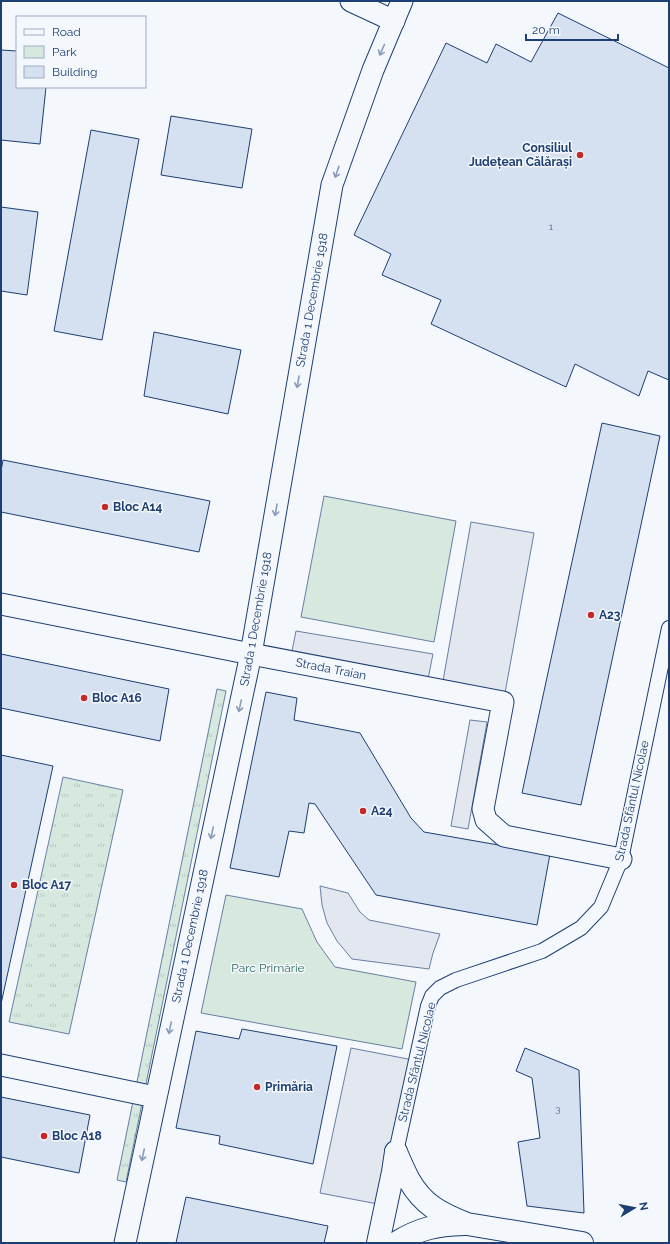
<svg xmlns="http://www.w3.org/2000/svg" width="670" height="1244" font-family="Raleway,sans-serif">
<defs>
<pattern id="grass-tufts" width="24" height="20" patternUnits="userSpaceOnUse"><rect width="24" height="20" fill="#d7e8df"/><path d="M3 7l-1-3M5 7V3M7 7l1-3M15 17l-1-3M17 17v-4M19 17l1-3" fill="none" stroke="#b8c8c3"/></pattern>
</defs>
<rect width="100%" height="100%" fill="#f4f7fb"/>
<!-- grass -->
<g fill="url(#grass-tufts)" stroke="#687fa3">
<path d="M 217,689 L 226,691 L 126,1182 L 117,1180 Z"/>
<path d="M 63,777 L 123,790 L 69,1034 L 9,1022 Z"/>
</g>
<!-- park -->
<g fill="#d7e8df" stroke="#687fa3">
<path d="M 324,496 L 456,521 L 434,642 L 301,617 Z"/>
<path d="M 226,895 L 302,909 L 317,942 L 335,967 L 416,982 L 402,1049 L 201,1013 Z"/>
</g>
<!-- parking -->
<g fill="#e3e8f0" stroke="#687fa3">
<path d="M 471,522 L 534,533 L 505,693 L 443,681 Z"/>
<path d="M 296,631 L 433,654 L 428,679 L 291,656 Z"/>
<path d="M 470,720 L 487,722 L 468,829 L 451,826 Z"/>
<path d="M 320,886 L 348,893 L 360,912 L 369,920 L 440,934 L 433,953 L 429,969 L 352,959 L 337,941 L 327,923 L 322,905 Z"/>
<path d="M 351,1048 L 413,1060 L 383,1205 L 320,1193 Z"/>
</g>
<!-- building -->
<g fill="#d5e0f0" stroke="#1d3f73">
<path d="M 558,13 L 669,68 L 669,380 L 648,371 L 639,396 L 575,364 L 566,387 L 431,324 L 441,300 L 382,275 L 391,254 L 354,235 L 446,43 L 487,63 L 496,44 L 531,62 Z"/>
<path d="M 1,50 L 17,51 L 17,87 L 46,87 L 40,144 L 1,140 Z"/>
<path d="M 171,116 L 252,129 L 242,188 L 161,175 Z"/>
<path d="M 91,130 L 139,139 L 102,340 L 54,331 Z"/>
<path d="M 1,207 L 38,212 L 27,295 L 1,291 Z"/>
<path d="M 154,332 L 241,350 L 228,414 L 144,396 Z"/>
<path d="M 602,423 L 660,436 L 581,805 L 522,793 Z"/>
<path d="M 3,460 L 210,501 L 199,552 L 1,512 L 1,471 Z"/>
<path d="M 1,654 L 169,689 L 160,741 L 1,708 Z"/>
<path d="M 266,692 L 297,698 L 294,720 L 360,733 L 411,818 L 424,832 L 550,854 L 537,925 L 376,895 L 315,804 L 309,803 L 304,833 L 289,831 L 279,877 L 230,868 Z"/>
<path d="M 1,755 L 53,766 L 1,1004 Z"/>
<path d="M 242,1029 L 337,1046 L 313,1164 L 219,1144 L 220,1136 L 176,1128 L 196,1031 L 239,1039 Z"/>
<path d="M 525,1048 L 579,1070 L 584,1213 L 527,1206 L 518,1142 L 540,1138 L 532,1078 L 516,1071 Z"/>
<path d="M 1,1097 L 90,1115 L 79,1173 L 1,1157 Z"/>
<path d="M 186,1197 L 328,1226 L 324,1243 L 176,1243 Z"/>
</g>
<g fill="none" stroke-linecap="round" stroke-linejoin="round">
<!-- service casing -->
<g stroke="#1d3f73" stroke-width="16">
<path id="service" d="M 396,1152 L 428,1006 L 432,996 L 440,988 L 456,980 L 542,951 L 581,928 L 601,907 L 621,859 L 669,628"/>
</g>
<!-- pedestrian casing -->
<g stroke="#1d3f73" stroke-width="23">
<g id="pedestrian">
<path d="M 351,1 L 394,21"/>
<path d="M 1,604 L 251,654 L 503,702 L 483,809 L 486,820 L 504,836 L 621,859"/>
<path d="M 1,1065 L 155,1097"/>
<path d="M 125,1243 L 251,654 L 332,185 L 373,70 L 402,1"/>
</g>
</g>
<!-- minor casing -->
<g stroke="#1d3f73" stroke-width="24">
<g id="minor">
<path d="M 396,1152 C 400,1161 404,1171 409,1180 C 423,1205 441,1214 467,1224 L 582,1243"/>
<path d="M 378,1243 L 393,1172 L 396,1152"/>
<path d="M 396,1243 C 420,1228 436,1225 464,1224"/>
</g>
</g>
<!-- service -->
<use href="#service" stroke="#f4f7fb" stroke-width="14"/>
<!-- pedestrian -->
<use href="#pedestrian" stroke="#f4f7fb" stroke-width="21"/>
<!-- minor -->
<use href="#minor" stroke="#f4f7fb" stroke-width="22"/>
</g>
<!-- one-way arrows -->
<defs><path id="oneway-shaft" d="M-6 0H5M1.5-3L5.5 0L1.5 3" fill="none" stroke-width="1.6" stroke-linecap="round" stroke-linejoin="round"/></defs>
<g stroke="#889bb7">
<use href="#oneway-shaft" transform="translate(382 50) rotate(114)"/>
<use href="#oneway-shaft" transform="translate(337 172) rotate(109)"/>
<use href="#oneway-shaft" transform="translate(298 382) rotate(100)"/>
<use href="#oneway-shaft" transform="translate(276 510) rotate(100)"/>
<use href="#oneway-shaft" transform="translate(240 706) rotate(102)"/>
<use href="#oneway-shaft" transform="translate(212 833) rotate(102)"/>
<use href="#oneway-shaft" transform="translate(170 1028) rotate(102)"/>
<use href="#oneway-shaft" transform="translate(143 1155) rotate(102)"/>
</g>
<!-- markers -->
<g fill="#c62828" stroke="#f4f7fb" stroke-width="1.5">
<circle cx="580" cy="155" r="4"/>
<circle cx="105" cy="507" r="4"/>
<circle cx="591" cy="615" r="4"/>
<circle cx="84" cy="698" r="4"/>
<circle cx="363" cy="811" r="4"/>
<circle cx="14" cy="885" r="4"/>
<circle cx="257" cy="1087" r="4"/>
<circle cx="44" cy="1136" r="4"/>
</g>
<g text-anchor="middle" stroke-width="3" stroke-linejoin="round" paint-order="stroke">
<!-- number labels -->
<g font-size="10" fill="#4b6792">
<text x="551" y="230">1</text>
<text x="558" y="1112">3</text>
</g>
<!-- poi labels -->
<g font-size="12" font-weight="bold" fill="#1d3f73" stroke="#f4f7fb" text-anchor="start">
<text x="572" y="152" text-anchor="end">Consiliul<tspan x="572" dy="14">Județean Călărași</tspan></text>
<text x="113" y="511">Bloc A14</text>
<text x="599" y="619">A23</text>
<text x="92" y="702">Bloc A16</text>
<text x="371" y="815">A24</text>
<text x="22" y="889">Bloc A17</text>
<text x="265" y="1091">Primăria</text>
<text x="52" y="1140">Bloc A18</text>
</g>
<!-- street labels -->
<g font-size="12" fill="#1d3f73" stroke="#f4f7fb">
<text transform="translate(312 300) rotate(-80)" y="4">Strada 1 Decembrie 1918</text>
<text transform="translate(256 619) rotate(-80)" y="4">Strada 1 Decembrie 1918</text>
<text transform="translate(331 669) rotate(11)" y="4">Strada Traian</text>
<text transform="translate(632 801) rotate(-78)" y="4">Strada Sfântul Nicolae</text>
<text transform="translate(190 936) rotate(-78)" y="4">Strada 1 Decembrie 1918</text>
<text transform="translate(417 1062) rotate(-76)" y="4">Strada Sfântul Nicolae</text>
</g>
<!-- park labels -->
<g font-size="12" fill="#2c6c60" stroke="#f4f7fb">
<text x="268" y="972">Parc Primărie</text>
</g>
</g>
<!-- border -->
<rect width="670" height="1244" fill="none" stroke="#1d3f73" stroke-width="4"/>
<!-- legend -->
<rect x="16" y="16" width="130" height="72" fill="#f4f7fb" stroke="#9eadc5"/>
<rect x="24" y="29" width="20" height="6" fill="#f4f7fb" stroke="#9eadc5"/>
<text x="52" y="36" font-size="12" fill="#1d3f73">Road</text>
<rect x="24" y="46" width="20" height="12" fill="#d7e8df" stroke="#9eadc5"/>
<text x="52" y="56" font-size="12" fill="#1d3f73">Park</text>
<rect x="24" y="66" width="20" height="12" fill="#d5e0f0" stroke="#9eadc5"/>
<text x="52" y="76" font-size="12" fill="#1d3f73">Building</text>
<!-- north arrow -->
<g transform="translate(634 1208) rotate(80)" stroke="#f4f7fb" stroke-width="3" paint-order="stroke">
<path d="M0-3L7 15L0 10L-7 15Z" fill="#1d3f73"/>
<text y="-6" font-size="11" font-weight="bold" text-anchor="middle" fill="#1d3f73">N</text>
</g>
<!-- scale -->
<path d="M526 34v6h92v-6" fill="none" stroke="#1d3f73" stroke-width="2"/>
<text x="532" y="34" font-size="12" fill="#1d3f73" stroke="#f4f7fb" stroke-width="3" paint-order="stroke">20 m</text>
</svg>
